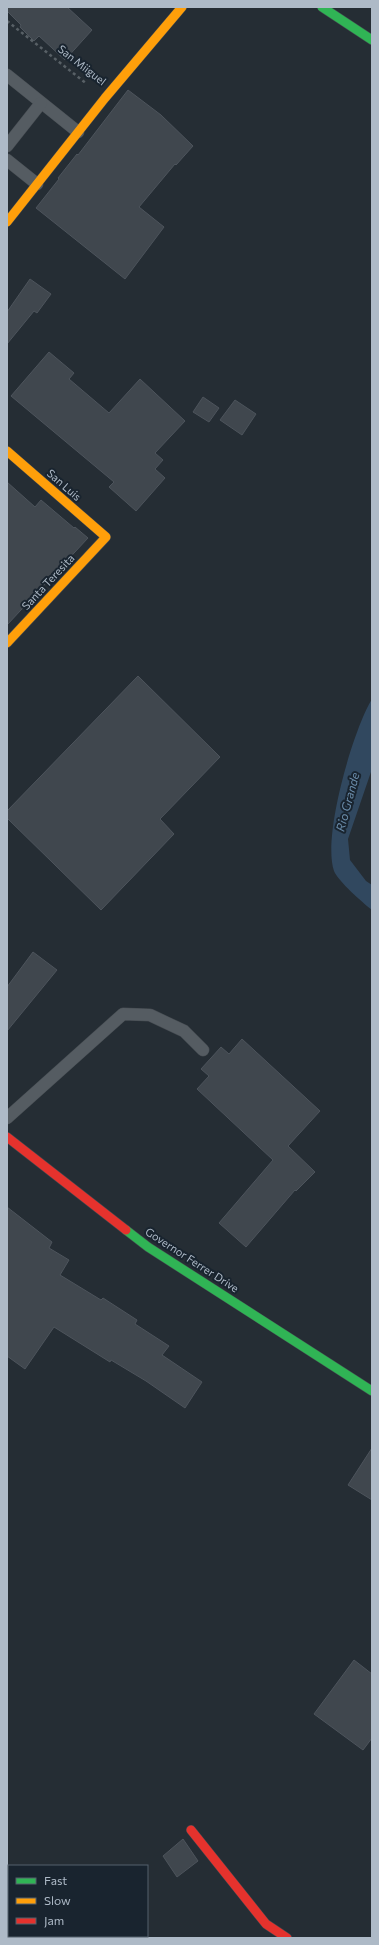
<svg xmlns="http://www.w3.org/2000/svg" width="379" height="1945" font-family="Commissioner,sans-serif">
<rect width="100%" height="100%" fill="#252d34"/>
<!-- water -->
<path fill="#31485f" d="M 372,699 L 372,769 L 348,839 L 350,860 L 366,881 L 372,885 L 372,910 C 363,903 338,881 334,871 C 322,837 353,730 372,699 Z"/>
<!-- building -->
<g fill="#40474e" stroke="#4d545c">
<path d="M 7,7 L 67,7 L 92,30 L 65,60 L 39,36 L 34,41 L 20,27 L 21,25 L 7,11 Z"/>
<path d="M 128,90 L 161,115 L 193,146 L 176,165 L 175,164 L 139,207 L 164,227 L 125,279 L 36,208 L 59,179 L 58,178 L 77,154 L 78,155 Z"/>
<path d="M 30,279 L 51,294 L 37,313 L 34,311 L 7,344 L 7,312 Z"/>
<path d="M 49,352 L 74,373 L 69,379 L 109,413 L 140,379 L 185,421 L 155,453 L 163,460 L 155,469 L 165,478 L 136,511 L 109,487 L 114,482 L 11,396 Z"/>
<path d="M 203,397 L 219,408 L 209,422 L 193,412 Z"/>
<path d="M 235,400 L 256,414 L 242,435 L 220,420 Z"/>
<path d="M 7,482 L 35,507 L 41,500 L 74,528 L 75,527 L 88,538 L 7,625 Z"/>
<path d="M 138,676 L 220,757 L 160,819 L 174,834 L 101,910 L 7,818 L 7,811 Z"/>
<path d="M 33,952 L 57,970 L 7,1031 L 7,987 Z"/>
<path d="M 242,1039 L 320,1111 L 288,1146 L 315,1172 L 296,1191 L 295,1190 L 246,1247 L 219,1223 L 273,1160 L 197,1089 L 209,1076 L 201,1069 L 221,1047 L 229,1054 Z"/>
<path d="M 7,1207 L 52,1242 L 49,1248 L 69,1260 L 60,1275 L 101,1300 L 103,1298 L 137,1320 L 135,1324 L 169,1346 L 162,1355 L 202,1382 L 185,1408 L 146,1381 L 111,1360 L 110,1362 L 54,1327 L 25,1369 L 7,1356 Z"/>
<path d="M 372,1448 L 372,1500 L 348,1485 Z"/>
<path d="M 354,1660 L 372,1674 L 372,1738 L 363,1750 L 314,1714 Z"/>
<path d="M 183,1839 L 198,1861 L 177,1877 L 163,1856 Z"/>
</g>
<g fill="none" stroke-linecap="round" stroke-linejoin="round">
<!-- lane casing -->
<g stroke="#43494f" stroke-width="13">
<g id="lane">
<path d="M 7,75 L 78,132"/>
<path d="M 7,146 L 41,103"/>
<path d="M 7,160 L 37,184"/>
<path d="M 7,1118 L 123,1014 L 150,1015 L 184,1031 L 203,1050"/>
</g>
</g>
<!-- fast casing -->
<g stroke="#43494f" stroke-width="10">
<g id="fast">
<path d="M 322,7 L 372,40"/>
<path d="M 126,1230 L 148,1247 L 372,1391"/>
</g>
</g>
<!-- slow casing -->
<g stroke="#43494f" stroke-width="10">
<g id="slow">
<path d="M 7,222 L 105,98 L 182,7"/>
<path d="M 7,451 L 106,537 L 7,643"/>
</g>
</g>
<!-- jam casing -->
<g stroke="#43494f" stroke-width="10">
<g id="jam">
<path d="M 7,1137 L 126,1230"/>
<path d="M 191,1830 L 266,1924 L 287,1938"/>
</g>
</g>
<!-- path -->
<path stroke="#586066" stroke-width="2.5" stroke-dasharray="3 3" stroke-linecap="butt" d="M 7,21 L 87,84"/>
<!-- lane -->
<use href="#lane" stroke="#555c62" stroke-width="12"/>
<!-- fast -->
<use href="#fast" stroke="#30b455" stroke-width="9"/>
<!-- slow -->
<use href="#slow" stroke="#ff9f0a" stroke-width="9"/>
<!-- jam -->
<use href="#jam" stroke="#e5322d" stroke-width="9"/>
</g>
<g text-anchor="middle" stroke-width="4" stroke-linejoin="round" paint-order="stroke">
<!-- street labels -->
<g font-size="11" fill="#aebac7" stroke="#19242f">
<text transform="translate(82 65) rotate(38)" y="4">San Miiguel</text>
<text transform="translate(64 485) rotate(41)" y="4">San Luis</text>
<text transform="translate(48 582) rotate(-47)" y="4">Santa Teresita</text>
<text transform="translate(192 1260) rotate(33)" y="4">Governor Ferrer Drive</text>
</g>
<!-- water labels -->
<g font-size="12" font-style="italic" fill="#6c8eac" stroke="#19242f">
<text transform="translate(348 802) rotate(-75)" y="4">Rio Grande</text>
</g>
</g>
<!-- border -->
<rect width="379" height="1945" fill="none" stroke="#aebac7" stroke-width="16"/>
<!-- legend -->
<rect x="8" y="1865" width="140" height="72" fill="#19242f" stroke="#55606c"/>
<rect x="16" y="1878" width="20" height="6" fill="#30b455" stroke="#55606c"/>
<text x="44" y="1885" font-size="12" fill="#aebac7">Fast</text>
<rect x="16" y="1898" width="20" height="6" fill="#ff9f0a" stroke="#55606c"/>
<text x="44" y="1905" font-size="12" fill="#aebac7">Slow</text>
<rect x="16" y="1918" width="20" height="6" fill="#e5322d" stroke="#55606c"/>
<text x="44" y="1925" font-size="12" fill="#aebac7">Jam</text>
</svg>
